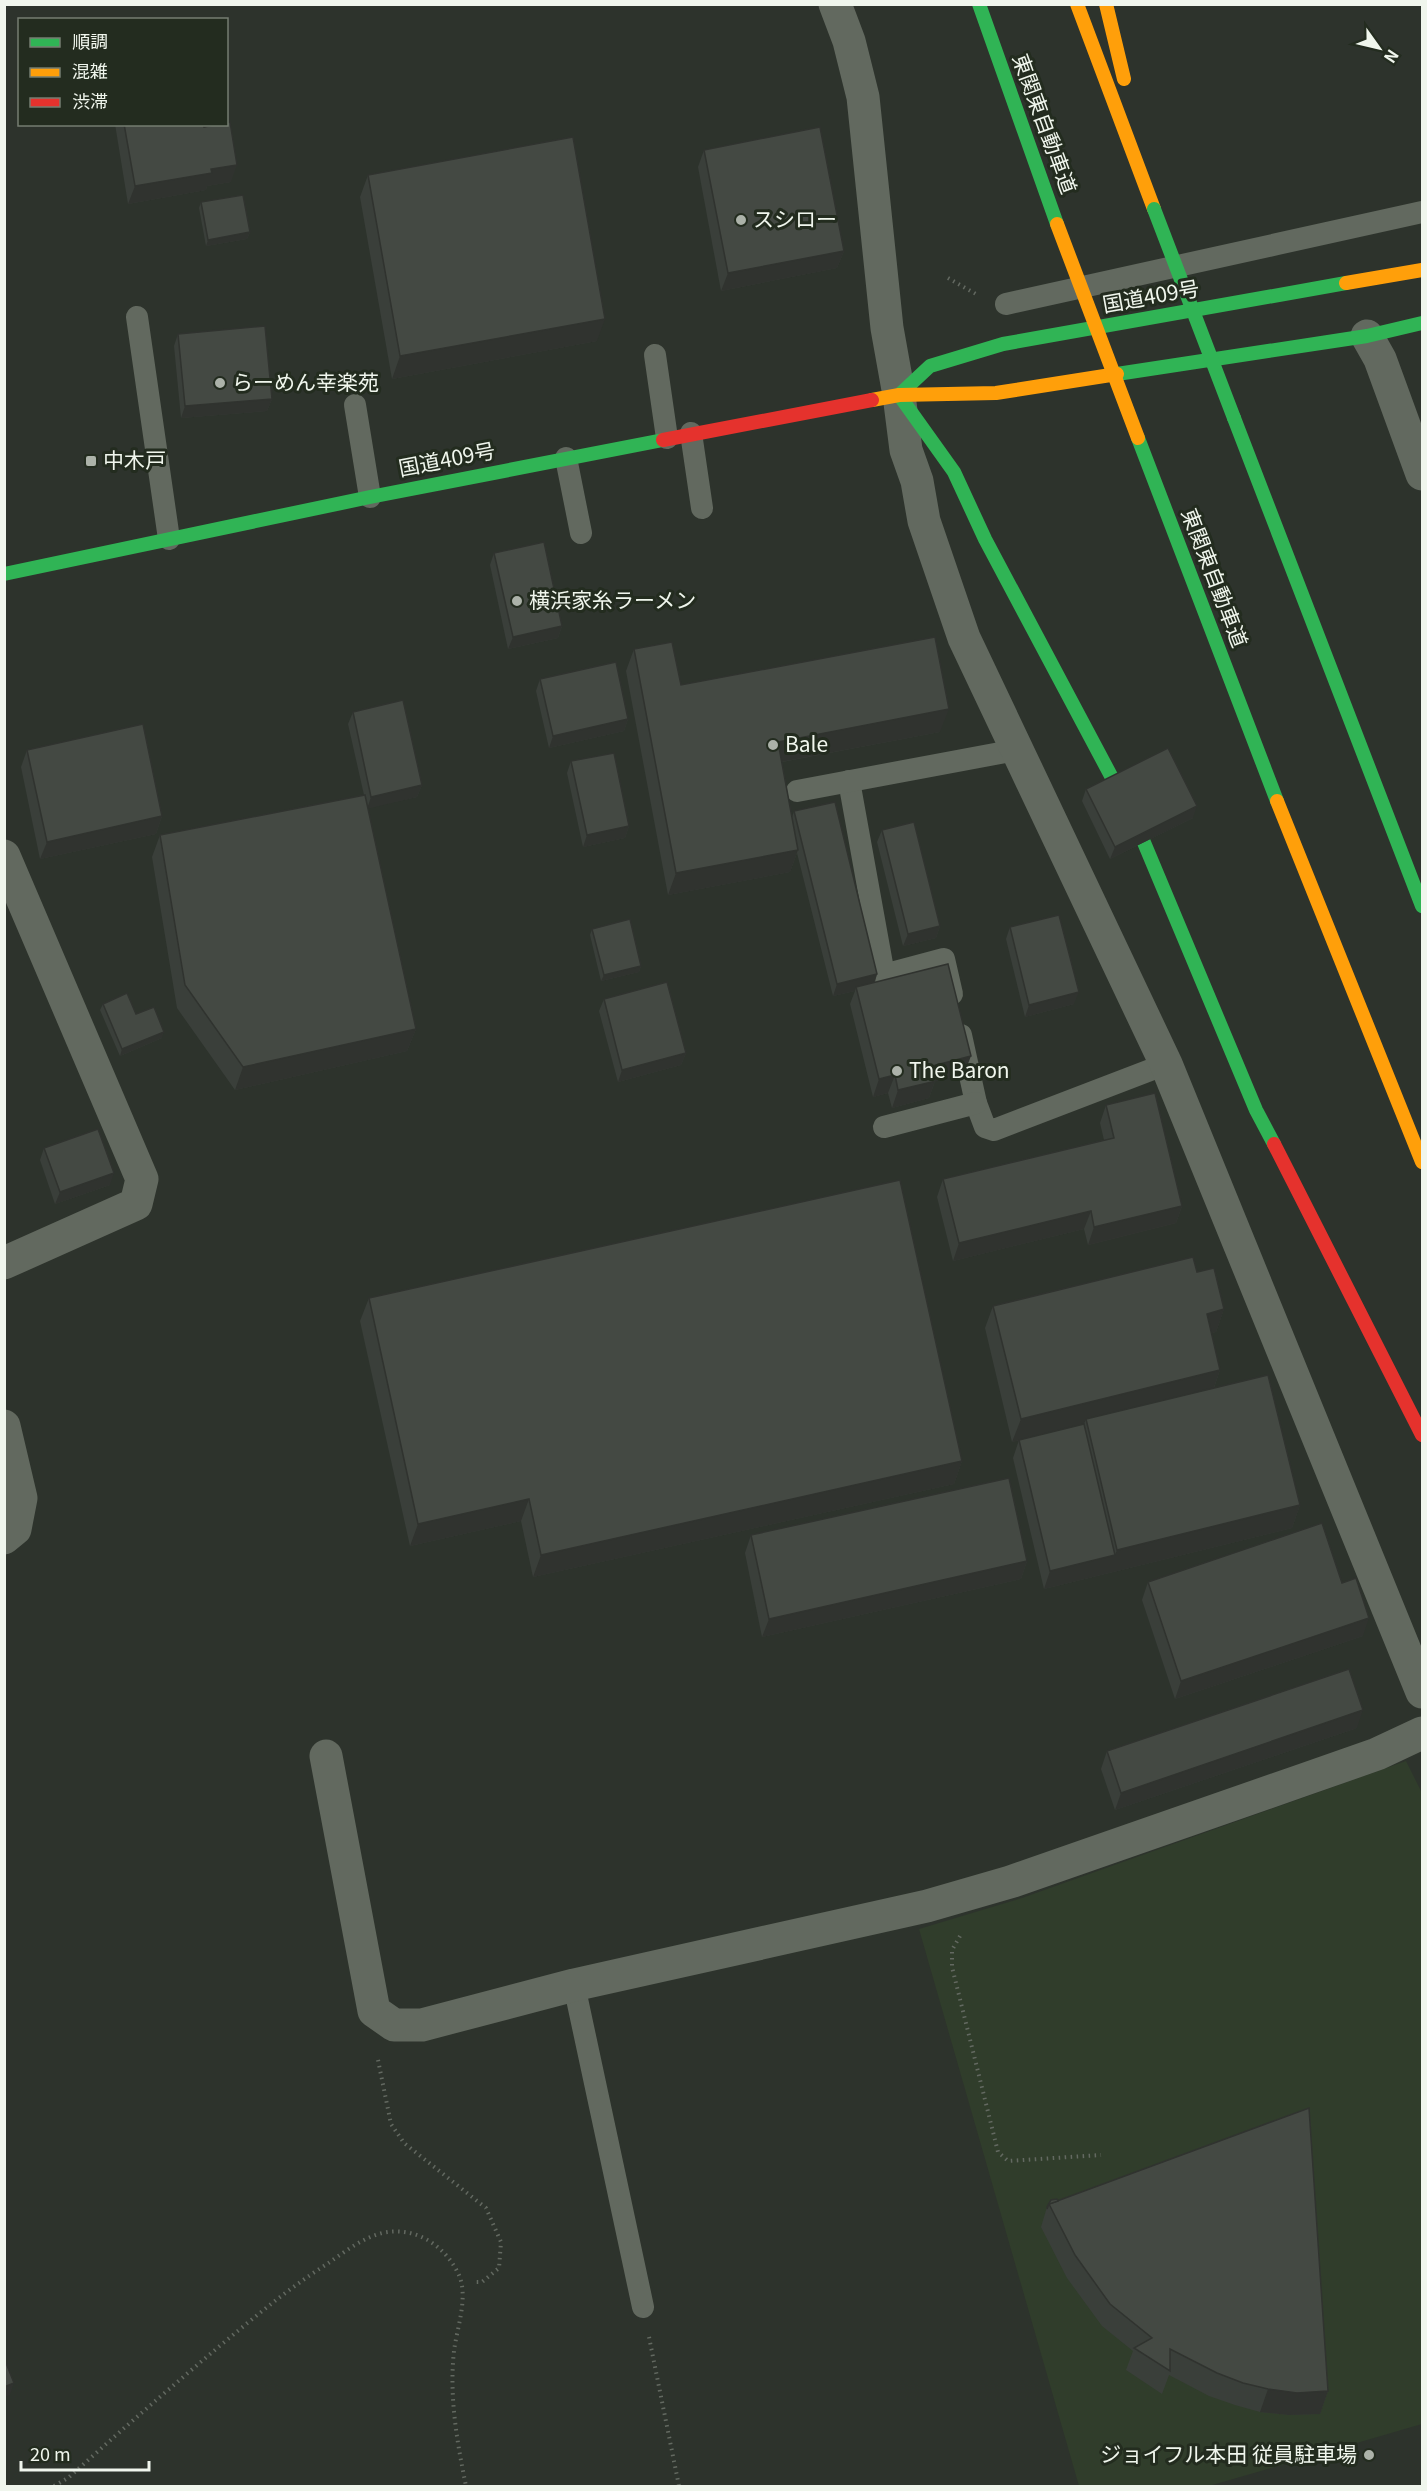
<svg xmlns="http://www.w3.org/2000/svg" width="1427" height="2491" font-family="Georgia,'Noto Sans JP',serif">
<rect width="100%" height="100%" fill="#2d332c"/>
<!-- built -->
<path fill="#303d2b" d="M 1406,1761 L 1422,1793 L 1422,2424 L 1209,2486 L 1079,2486 L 919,1929 L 1022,1898 Z"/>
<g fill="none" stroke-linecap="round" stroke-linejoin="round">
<!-- path -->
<g stroke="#636961" stroke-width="4" stroke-dasharray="1.5 4.5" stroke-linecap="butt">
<path d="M 948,278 L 976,294"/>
<path d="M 960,1936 L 952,1950 L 952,1967 L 998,2152 L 1008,2161 L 1101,2155"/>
<path d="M 378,2060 L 391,2124 L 404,2143 L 486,2208 L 501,2242 L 499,2268 L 482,2282 L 473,2282"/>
<path d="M 649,2337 L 679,2486"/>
<path d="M 54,2486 L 68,2478 C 119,2432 170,2388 222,2344 C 256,2316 289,2288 327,2264 C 343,2253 362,2238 382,2233 C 413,2226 442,2243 457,2271 C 470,2294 457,2327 454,2351 C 449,2396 457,2442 466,2486"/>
</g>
<!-- lane -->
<g stroke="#62695f" stroke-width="22">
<path d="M 1006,304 L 1422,212"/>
<path d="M 137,317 L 169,539"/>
<path d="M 655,355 L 667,438"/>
<path d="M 355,405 L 370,497"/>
<path d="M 691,433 L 702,508"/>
<path d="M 566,458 L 581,533"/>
<path d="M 849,781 L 884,975 L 944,959 L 952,994"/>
<path d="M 797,791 L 1016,750"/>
<path d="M 961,1035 L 976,1103 L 985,1127 L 994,1130 L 1166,1064"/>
<path d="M 884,1127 L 976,1103"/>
<path d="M 574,1985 L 643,2307"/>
</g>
<!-- street -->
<g stroke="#62695f" stroke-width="33">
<path d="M 835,4 L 849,41 L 863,97 L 887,328 L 899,395 L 906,450 L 917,481 L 924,521 L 964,638 L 1166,1064 L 1422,1692"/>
<path d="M 1367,336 L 1380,359 L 1422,474"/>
<path d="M 4,856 L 142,1179 L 136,1204 L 4,1263"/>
<path d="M 4,1426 L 21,1498 L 15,1529 L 4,1538"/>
<path d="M 326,1756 L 374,2011 L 394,2025 L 422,2025 L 574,1985 L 927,1906 L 1010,1882 L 1300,1781 L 1377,1754 L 1422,1733"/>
</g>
<!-- fast -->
<g stroke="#30b455" stroke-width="14">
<path d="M 979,4 L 1057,224"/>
<path d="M 1117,374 L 1367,336 L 1422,323"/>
<path d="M 899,395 L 954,472 L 985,539 L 1135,821 L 1256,1110 L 1274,1144"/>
<path d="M 899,395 L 930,366 L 1003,344 L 1346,283"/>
<path d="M 1234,418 L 1422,906"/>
<path d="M 1138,438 L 1277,801"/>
<path d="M 4,574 L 370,497 L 663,440"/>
</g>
<!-- slow -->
<g stroke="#ff9f0a" stroke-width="14">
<path d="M 1077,4 L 1154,209"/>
<path d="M 1106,4 L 1124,79"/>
<path d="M 1346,283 L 1422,270"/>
<path d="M 872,400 L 899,395 L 996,393 L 1117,374"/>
<path d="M 1277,801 L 1422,1162"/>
</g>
<!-- jam -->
<g stroke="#e5322d" stroke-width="14">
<path d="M 663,440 L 872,400"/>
<path d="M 1274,1144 L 1422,1435"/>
</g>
<!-- fast-bridge -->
<path stroke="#30b455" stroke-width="14" d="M 1154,209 L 1234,418"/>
<!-- slow-bridge -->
<path stroke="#ff9f0a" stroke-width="14" d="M 1057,224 L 1138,438"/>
</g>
<!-- wall -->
<g fill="#3a3f3a">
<path d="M 115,124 L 203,124 L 231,182 L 207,186 L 206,190 L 128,204 Z"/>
<path d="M 704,150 L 844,251 L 837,268 L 721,291 L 698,167 Z"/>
<path d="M 368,175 L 597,341 L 392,379 L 360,197 Z"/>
<path d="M 201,202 L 250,232 L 247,239 L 206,246 L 199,208 Z"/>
<path d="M 178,334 L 272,399 L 267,411 L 181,418 L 174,346 Z"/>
<path d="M 494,553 L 562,626 L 558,638 L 508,649 L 490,565 Z"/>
<path d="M 634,649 L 681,685 L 940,732 L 782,762 L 792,817 L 794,811 L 877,974 L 875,982 L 964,1074 L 935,1081 L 929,1098 L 892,1108 L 888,1093 L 873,1097 L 850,1004 L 855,991 L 833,996 L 797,853 L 790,872 L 668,895 L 626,671 Z"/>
<path d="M 540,679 L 628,719 L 624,731 L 549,748 L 536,691 Z"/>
<path d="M 353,712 L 422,785 L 417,797 L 367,808 L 416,1029 L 407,1051 L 235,1090 L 177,1008 L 152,857 L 160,835 L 364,795 L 348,724 Z"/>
<path d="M 27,750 L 162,816 L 156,834 L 40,859 L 21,767 Z"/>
<path d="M 571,761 L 629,826 L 625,838 L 583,847 L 567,773 Z"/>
<path d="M 1086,789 L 1193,818 L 1110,859 L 1082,801 Z"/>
<path d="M 882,830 L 940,926 L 936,938 L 903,946 L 877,842 Z"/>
<path d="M 1010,927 L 1074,1004 L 1025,1017 L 1006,939 Z"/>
<path d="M 592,929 L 641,966 L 639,972 L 601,981 L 590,935 Z"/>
<path d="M 604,999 L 686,1053 L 681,1065 L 618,1082 L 599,1011 Z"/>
<path d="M 103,1004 L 136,1014 L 162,1038 L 120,1056 L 100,1010 Z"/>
<path d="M 1106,1105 L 1182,1206 L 1176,1223 L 1088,1245 L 1084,1229 L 953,1261 L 937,1197 L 943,1179 L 1104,1140 L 1100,1123 Z"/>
<path d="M 44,1148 L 110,1185 L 55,1204 L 40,1160 Z"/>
<path d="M 1197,1272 L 1224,1309 L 1216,1332 L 1211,1333 L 1220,1370 L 1214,1388 L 1300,1505 L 1292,1528 L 1044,1589 L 1013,1458 L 1019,1440 L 1078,1426 L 1012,1442 L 985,1328 L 993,1306 Z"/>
<path d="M 369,1298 L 962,1461 L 954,1484 L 533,1577 L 521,1521 L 410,1546 L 360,1321 Z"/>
<path d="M 751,1535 L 1027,1561 L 1021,1579 L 762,1637 L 745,1553 Z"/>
<path d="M 1148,1582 L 1342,1583 L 1363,1636 L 1175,1699 L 1142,1600 Z"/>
<path d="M 1357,1728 L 1115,1810 L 1101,1769 L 1107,1751 Z"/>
<path d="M 1051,2200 L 1058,2201 L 1328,2391 L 1320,2414 L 1289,2415 L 1260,2412 L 1235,2405 L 1209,2396 L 1169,2375 L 1162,2394 L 1126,2370 L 1133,2351 L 1102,2326 L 1067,2278 L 1041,2227 L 1047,2207 Z"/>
</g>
<!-- shaded-wall -->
<g fill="#30332f">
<path d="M 237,165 L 231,182 L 207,186 L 206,190 L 128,204 L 135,186 L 211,169 Z"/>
<path d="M 250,232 L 247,239 L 206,246 L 208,240 Z"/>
<path d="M 844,251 L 837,268 L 721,291 L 728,273 Z"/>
<path d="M 605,319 L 597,341 L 392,379 L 400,356 Z"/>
<path d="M 272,399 L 267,411 L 181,418 L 185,406 Z"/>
<path d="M 562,626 L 558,638 L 508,649 L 513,637 Z"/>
<path d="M 949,709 L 940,732 L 770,764 L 778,742 Z"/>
<path d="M 628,719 L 624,731 L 549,748 L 553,736 Z"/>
<path d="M 422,785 L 417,797 L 367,809 L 371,797 Z"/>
<path d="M 1197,806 L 1193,818 L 1110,859 L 1115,847 Z"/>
<path d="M 162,816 L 156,834 L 40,859 L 47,842 Z"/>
<path d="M 629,826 L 625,838 L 583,847 L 587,835 Z"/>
<path d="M 798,850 L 790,872 L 668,895 L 676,873 Z"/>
<path d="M 940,926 L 936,938 L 903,946 L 908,934 Z"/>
<path d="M 641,966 L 639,972 L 601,981 L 604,975 Z"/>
<path d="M 877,974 L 873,986 L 856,987 L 855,991 L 833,996 L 837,984 Z"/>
<path d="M 1079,992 L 1074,1004 L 1025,1017 L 1029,1005 Z"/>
<path d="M 416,1029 L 407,1051 L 235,1090 L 243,1067 Z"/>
<path d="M 164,1032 L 162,1038 L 120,1056 L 122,1049 Z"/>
<path d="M 686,1053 L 681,1065 L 618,1082 L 622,1070 Z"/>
<path d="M 971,1056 L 964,1074 L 935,1081 L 929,1098 L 892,1108 L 898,1090 L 932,1066 Z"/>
<path d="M 895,1075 L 888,1093 L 873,1097 L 879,1079 Z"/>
<path d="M 114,1173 L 110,1185 L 55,1204 L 60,1192 Z"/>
<path d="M 1182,1206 L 1176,1223 L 1088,1245 L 1094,1227 Z"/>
<path d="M 1091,1211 L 1084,1229 L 953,1261 L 959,1243 Z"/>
<path d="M 1224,1309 L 1216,1332 L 1199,1336 L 1207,1314 Z"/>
<path d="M 1220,1370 L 1212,1393 L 1086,1419 L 1084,1424 L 1012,1442 L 1021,1419 Z"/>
<path d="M 962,1461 L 954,1484 L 533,1577 L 541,1555 Z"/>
<path d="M 529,1499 L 521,1521 L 410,1546 L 418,1524 Z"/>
<path d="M 1300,1505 L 1292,1528 L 1044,1589 L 1050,1571 L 1115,1555 L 1117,1550 Z"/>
<path d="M 1027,1561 L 1021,1579 L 762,1637 L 769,1619 Z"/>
<path d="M 1369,1618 L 1363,1636 L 1175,1699 L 1181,1681 Z"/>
<path d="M 1363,1710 L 1357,1728 L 1115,1810 L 1121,1793 Z"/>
<path d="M 14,2383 L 10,2395 L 4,2397 L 4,2387 Z"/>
<path d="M 1268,2389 L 1328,2391 L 1320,2414 L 1289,2415 L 1260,2412 Z"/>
</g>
<!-- building -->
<g fill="#444943" stroke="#30332f" stroke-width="1.5">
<path d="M 230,122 L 237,165 L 211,169 L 212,173 L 135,186 L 124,124 L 203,124 L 204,127 L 217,124 L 226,124 L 226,123 Z"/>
<path d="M 820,127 L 844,251 L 728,273 L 704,150 Z"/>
<path d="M 573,137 L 605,319 L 400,356 L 368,175 Z"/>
<path d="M 243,195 L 250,232 L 208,240 L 201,202 Z"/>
<path d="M 265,326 L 272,399 L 185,406 L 178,334 Z"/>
<path d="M 544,542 L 562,626 L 513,637 L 494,553 Z"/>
<path d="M 935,637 L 949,709 L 778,742 L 798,850 L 676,873 L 634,649 L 672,642 L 681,685 Z"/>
<path d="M 616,662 L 628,719 L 553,736 L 540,679 Z"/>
<path d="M 403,700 L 422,785 L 371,797 L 353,712 Z"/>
<path d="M 143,724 L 162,816 L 47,842 L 27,750 Z"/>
<path d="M 1168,748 L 1197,806 L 1115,847 L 1086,789 Z"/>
<path d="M 614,753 L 629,826 L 587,835 L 571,761 Z"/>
<path d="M 365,795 L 416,1029 L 243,1067 L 185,985 L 160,835 Z"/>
<path d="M 835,802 L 877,974 L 837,984 L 794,811 Z"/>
<path d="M 914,822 L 940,926 L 908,934 L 882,830 Z"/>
<path d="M 1059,915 L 1079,992 L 1029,1005 L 1010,927 Z"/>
<path d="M 630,919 L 641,966 L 604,975 L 592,929 Z"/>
<path d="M 948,964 L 971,1056 L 932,1066 L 936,1081 L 898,1090 L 895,1075 L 879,1079 L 856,987 Z"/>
<path d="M 667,982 L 686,1053 L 622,1070 L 604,999 Z"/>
<path d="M 127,993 L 136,1014 L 154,1007 L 164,1032 L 122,1049 L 103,1004 Z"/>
<path d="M 1155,1093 L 1182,1206 L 1094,1227 L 1091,1211 L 959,1243 L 943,1179 L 1114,1138 L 1106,1105 Z"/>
<path d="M 98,1129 L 114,1173 L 60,1192 L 44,1148 Z"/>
<path d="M 900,1180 L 962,1461 L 541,1555 L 529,1499 L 418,1524 L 369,1298 Z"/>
<path d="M 1193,1257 L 1197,1272 L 1214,1268 L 1224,1309 L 1207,1314 L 1220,1370 L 1021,1419 L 993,1306 Z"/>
<path d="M 1268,1375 L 1300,1505 L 1117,1550 L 1086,1419 Z"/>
<path d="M 1084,1424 L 1115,1555 L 1050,1571 L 1019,1440 Z"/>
<path d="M 1009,1478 L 1027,1561 L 769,1619 L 751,1535 Z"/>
<path d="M 1322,1523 L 1342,1583 L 1356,1578 L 1369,1618 L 1181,1681 L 1148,1582 Z"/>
<path d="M 1349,1669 L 1363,1710 L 1121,1793 L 1107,1751 Z"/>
<path d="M 1309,2108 L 1328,2391 L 1297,2393 L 1268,2389 L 1243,2383 L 1217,2373 L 1170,2349 L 1170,2371 L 1134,2348 L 1152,2338 L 1110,2304 L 1075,2255 L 1049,2204 Z"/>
<path d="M 1057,2199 L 1058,2201 L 1049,2204 L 1047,2209 L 1047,2207 L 1051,2200 Z"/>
<path d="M 4,2358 L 14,2383 L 4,2387 Z"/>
</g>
<!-- markers -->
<g fill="#acb2a9" stroke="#232c1f" stroke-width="2">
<circle cx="741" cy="220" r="6"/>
<circle cx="220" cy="383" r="6"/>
<rect x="85" y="455" width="12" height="12" rx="3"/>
<circle cx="517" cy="601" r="6"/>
<circle cx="773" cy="745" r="6"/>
<circle cx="897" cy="1071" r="6"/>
<circle cx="1369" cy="2455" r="6"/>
</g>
<g text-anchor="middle" stroke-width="6" stroke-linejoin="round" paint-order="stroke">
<!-- street labels -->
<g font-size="21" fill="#f0f6ed" stroke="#232c1f">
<text transform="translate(1044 124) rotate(70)" y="7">東関東自動車道</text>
<text transform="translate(1151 297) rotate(-10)" y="7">国道409号</text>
<text transform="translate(447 460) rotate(-11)" y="7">国道409号</text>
<text transform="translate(1214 578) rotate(69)" y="7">東関東自動車道</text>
</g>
<!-- poi labels -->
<g font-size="21" fill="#f0f6ed" stroke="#232c1f" text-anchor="start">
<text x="753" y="227">スシロー</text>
<text x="232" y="390">らーめん幸楽苑</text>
<text x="103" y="468">中木戸</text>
<text x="529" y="608">横浜家糸ラーメン</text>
<text x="785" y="752">Bale</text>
<text x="909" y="1078">The Baron</text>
<text x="1357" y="2462" text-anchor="end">ジョイフル本田 従員駐車場</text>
</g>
</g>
<!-- border -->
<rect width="1427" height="2491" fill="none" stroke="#f0f6ed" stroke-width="12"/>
<!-- legend -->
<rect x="18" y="18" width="210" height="108" fill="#232c1f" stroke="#757d71" stroke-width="1.5"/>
<rect x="30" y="38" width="30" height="9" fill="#30b455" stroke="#757d71" stroke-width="1.5"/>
<text x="72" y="48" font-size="18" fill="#f0f6ed">順調</text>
<rect x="30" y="68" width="30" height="9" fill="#ff9f0a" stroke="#757d71" stroke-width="1.5"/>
<text x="72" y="78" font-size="18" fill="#f0f6ed">混雑</text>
<rect x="30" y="98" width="30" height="9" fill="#e5322d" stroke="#757d71" stroke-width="1.5"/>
<text x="72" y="108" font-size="18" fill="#f0f6ed">渋滞</text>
<!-- north arrow -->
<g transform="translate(1379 48) rotate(124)" stroke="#232c1f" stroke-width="4.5" paint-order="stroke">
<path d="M0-4.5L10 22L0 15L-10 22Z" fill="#f0f6ed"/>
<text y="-9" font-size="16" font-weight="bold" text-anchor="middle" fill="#f0f6ed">N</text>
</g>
<!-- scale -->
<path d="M21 2461v9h128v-9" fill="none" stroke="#f0f6ed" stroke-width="3"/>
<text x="30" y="2461" font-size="18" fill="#f0f6ed" stroke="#232c1f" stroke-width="4.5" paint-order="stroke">20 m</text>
</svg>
